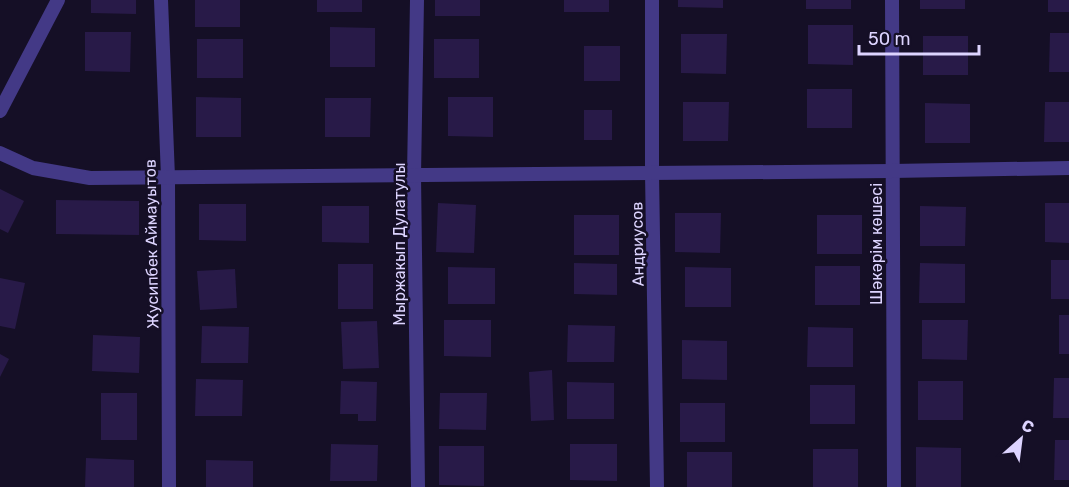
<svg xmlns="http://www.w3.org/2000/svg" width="1069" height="487" font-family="Rubik,sans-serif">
<rect width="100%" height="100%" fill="#150f26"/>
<!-- building -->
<g fill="#281a48">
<path d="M 91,0 L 136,0 L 136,14 L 91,13 Z"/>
<rect x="195" y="0" width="45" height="27"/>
<rect x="317" y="0" width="45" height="12"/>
<rect x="435" y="0" width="45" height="16"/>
<rect x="564" y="0" width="45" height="12"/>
<path d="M 678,0 L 723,0 L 723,8 L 678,7 Z"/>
<rect x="806" y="0" width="45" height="9"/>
<rect x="920" y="0" width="45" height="9"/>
<rect x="1048" y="0" width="21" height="12"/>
<path d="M 808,25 L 853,25 L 853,65 L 808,64 Z"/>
<path d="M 330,27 L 375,28 L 375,67 L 330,67 Z"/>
<path d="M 85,32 L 131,32 L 130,72 L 85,71 Z"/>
<path d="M 1050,33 L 1069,33 L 1069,72 L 1049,72 Z"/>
<path d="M 681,34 L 727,34 L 726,74 L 681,73 Z"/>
<rect x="923" y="36" width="45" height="39"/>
<rect x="197" y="39" width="46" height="39"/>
<rect x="434" y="39" width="45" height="39"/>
<rect x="584" y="46" width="36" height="35"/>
<rect x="807" y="89" width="45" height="39"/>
<path d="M 196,97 L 241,98 L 241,137 L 196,137 Z"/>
<path d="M 448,97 L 493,97 L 493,137 L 448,136 Z"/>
<path d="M 325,98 L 371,98 L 370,137 L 325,137 Z"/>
<path d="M 683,102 L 729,102 L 728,141 L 683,141 Z"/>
<path d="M 1045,102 L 1069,102 L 1069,142 L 1044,142 Z"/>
<path d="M 925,103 L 970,104 L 970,143 L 925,143 Z"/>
<rect x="584" y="110" width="28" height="30"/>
<path d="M 0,189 L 24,201 L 8,233 L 0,229 Z"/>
<path d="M 56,200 L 139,201 L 139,235 L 56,234 Z"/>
<path d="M 438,203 L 476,205 L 474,253 L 436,252 Z"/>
<path d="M 1045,203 L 1069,203 L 1069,243 L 1045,242 Z"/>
<path d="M 199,204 L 246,204 L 246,241 L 199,240 Z"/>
<path d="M 322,206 L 369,206 L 369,243 L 322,242 Z"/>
<path d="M 920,206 L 966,207 L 965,246 L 920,246 Z"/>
<path d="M 675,213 L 721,213 L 720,253 L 675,252 Z"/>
<rect x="574" y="215" width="45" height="40"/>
<rect x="817" y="215" width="45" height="39"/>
<rect x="1051" y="260" width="18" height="39"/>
<path d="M 574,263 L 617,264 L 617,295 L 574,294 Z"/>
<path d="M 920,263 L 965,264 L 965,303 L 919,303 Z"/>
<rect x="338" y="264" width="35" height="45"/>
<rect x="815" y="266" width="45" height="39"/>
<path d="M 448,267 L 495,268 L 495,304 L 448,304 Z"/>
<path d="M 685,267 L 731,268 L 731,307 L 685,307 Z"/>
<path d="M 235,269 L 237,308 L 200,310 L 197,271 Z"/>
<path d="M 0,278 L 25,283 L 15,329 L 0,326 Z"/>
<rect x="1059" y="315" width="10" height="39"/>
<path d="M 444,320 L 491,320 L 491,357 L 444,356 Z"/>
<path d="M 922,320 L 968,320 L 967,360 L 922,359 Z"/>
<path d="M 377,321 L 379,368 L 343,369 L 341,322 Z"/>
<path d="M 568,325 L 615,326 L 614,362 L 567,362 Z"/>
<path d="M 202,326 L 249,327 L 248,363 L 201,363 Z"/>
<path d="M 808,327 L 853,328 L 853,367 L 807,367 Z"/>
<path d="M 93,335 L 140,337 L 139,373 L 92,371 Z"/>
<path d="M 682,340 L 727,341 L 727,380 L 682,379 Z"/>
<path d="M 0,354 L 9,359 L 0,377 Z"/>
<path d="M 552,370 L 554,420 L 531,421 L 529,372 Z"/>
<path d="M 1054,378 L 1069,378 L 1069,418 L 1053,418 Z"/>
<path d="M 196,379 L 243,380 L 242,416 L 195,416 Z"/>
<path d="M 341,381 L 377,382 L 376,421 L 358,421 L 358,414 L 340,414 Z"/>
<rect x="918" y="381" width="45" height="39"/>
<path d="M 567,382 L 614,383 L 614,419 L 567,419 Z"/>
<rect x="810" y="385" width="45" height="39"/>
<rect x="101" y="393" width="36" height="47"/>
<path d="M 440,393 L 487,393 L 486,430 L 439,429 Z"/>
<rect x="680" y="403" width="45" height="39"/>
<path d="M 1055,440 L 1069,440 L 1069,480 L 1054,480 Z"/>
<path d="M 331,444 L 378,445 L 377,481 L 330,481 Z"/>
<path d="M 570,444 L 617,444 L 617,481 L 570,480 Z"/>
<path d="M 439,446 L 484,446 L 484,486 L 439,485 Z"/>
<path d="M 916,447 L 961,448 L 961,487 L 916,487 Z"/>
<rect x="813" y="449" width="45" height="38"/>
<rect x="687" y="452" width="45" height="35"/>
<path d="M 86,458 L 134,460 L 134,487 L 85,487 Z"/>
<path d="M 206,460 L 253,461 L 253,487 L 206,487 Z"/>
</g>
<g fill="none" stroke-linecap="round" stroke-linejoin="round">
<!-- street -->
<g stroke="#433986" stroke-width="14">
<path d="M 161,0 L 168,177 L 169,487"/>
<path d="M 417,0 L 414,175 L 418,487"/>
<path d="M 652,0 L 652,173 L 657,487"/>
<path d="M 892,0 L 894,487"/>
<path d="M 0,111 L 58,0"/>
<path d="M 0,153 L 33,168 L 90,178 L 892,171 L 1069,168"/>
</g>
</g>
<g text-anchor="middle" stroke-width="5" stroke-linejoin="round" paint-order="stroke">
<!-- street labels -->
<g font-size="16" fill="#ddd4ff" stroke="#150f26">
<text transform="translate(151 244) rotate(-91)" y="6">Жусипбек Аймауытов</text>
<text transform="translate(399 244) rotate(-90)" y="6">Мыржакып Дулатулы</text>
<text transform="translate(637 244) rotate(-91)" y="6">Андриусов</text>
<text transform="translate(876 244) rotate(-90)" y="6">Шәкәрім көшесі</text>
</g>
</g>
<!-- north arrow -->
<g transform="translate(1021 439) rotate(28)" stroke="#150f26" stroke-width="4.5" paint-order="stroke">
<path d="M0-4.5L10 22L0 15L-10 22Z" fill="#ddd4ff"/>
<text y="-9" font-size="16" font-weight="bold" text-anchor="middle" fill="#ddd4ff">С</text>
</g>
<!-- scale -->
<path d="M859 45v9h120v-9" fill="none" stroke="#ddd4ff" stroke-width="3"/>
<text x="868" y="45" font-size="18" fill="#ddd4ff" stroke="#150f26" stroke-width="4.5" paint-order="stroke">50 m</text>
</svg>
